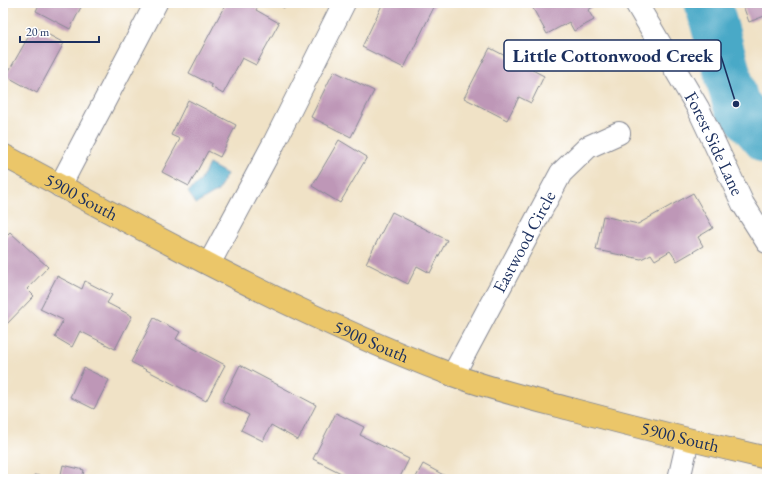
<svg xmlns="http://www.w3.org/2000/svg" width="770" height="482" font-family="'EB Garamond',serif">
<rect width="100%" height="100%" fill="#fff"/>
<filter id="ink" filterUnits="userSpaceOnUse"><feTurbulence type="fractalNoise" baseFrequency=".025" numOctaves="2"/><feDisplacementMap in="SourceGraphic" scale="8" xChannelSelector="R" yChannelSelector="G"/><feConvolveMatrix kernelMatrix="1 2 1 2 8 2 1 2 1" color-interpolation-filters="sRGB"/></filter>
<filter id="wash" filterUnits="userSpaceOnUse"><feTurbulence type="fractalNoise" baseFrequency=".012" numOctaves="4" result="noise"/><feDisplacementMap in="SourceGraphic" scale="16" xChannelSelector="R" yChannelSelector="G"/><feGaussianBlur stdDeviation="0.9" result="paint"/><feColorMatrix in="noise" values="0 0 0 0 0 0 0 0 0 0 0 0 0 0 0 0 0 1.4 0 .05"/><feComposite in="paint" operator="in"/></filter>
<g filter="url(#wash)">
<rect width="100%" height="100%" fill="#f0e2c6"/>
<!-- water -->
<path fill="#48a9c7" stroke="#326c92" d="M 209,164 L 227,174 L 218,191 L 196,204 L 188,192 L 201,180 Z"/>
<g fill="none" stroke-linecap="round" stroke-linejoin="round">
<!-- river -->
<path stroke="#48a9c7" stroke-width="47" d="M 708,3 L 736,104 L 767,140"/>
</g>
<g id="blocks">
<!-- building -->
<g fill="#be97b7">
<path d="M 40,3 L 83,3 L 70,29 L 36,11 Z"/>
<path d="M 226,3 L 260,3 L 256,10 L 279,23 L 256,65 L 242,58 L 223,94 L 211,87 L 212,85 L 189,73 Z"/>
<path d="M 275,3 L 287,3 L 284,8 Z"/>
<path d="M 383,3 L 436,3 L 404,68 L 362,47 Z"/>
<path d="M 530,3 L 600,3 L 588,10 L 594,20 L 574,31 L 569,22 L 547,34 Z"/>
<path d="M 742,3 L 767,3 L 767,15 L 749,22 Z"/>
<path d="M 34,27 L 64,43 L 37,93 L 6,76 Z"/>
<path d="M 490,48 L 544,76 L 531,103 L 519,97 L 507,120 L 464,98 Z"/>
<path d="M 334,71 L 374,91 L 351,137 L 311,117 Z"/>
<path d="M 188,100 L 236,125 L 220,157 L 208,151 L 189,186 L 162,172 L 180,139 L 171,135 Z"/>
<path d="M 339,140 L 367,157 L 340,203 L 312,186 Z"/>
<path d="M 693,193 L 713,228 L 698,237 L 703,246 L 677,261 L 670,251 L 655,260 L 651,254 L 641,259 L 596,250 L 603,216 L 638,224 Z"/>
<path d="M 392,212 L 447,240 L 430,273 L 417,266 L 408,284 L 366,263 Z"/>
<path d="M 10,232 L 48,267 L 27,289 L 34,296 L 3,328 L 3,239 Z"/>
<path d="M 57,276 L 82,289 L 85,281 L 112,295 L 107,303 L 132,316 L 115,349 L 80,331 L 72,347 L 55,337 L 63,320 L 40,309 Z"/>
<path d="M 154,318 L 180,332 L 176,339 L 225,365 L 206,401 L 131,362 Z"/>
<path d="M 240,365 L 316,405 L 298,440 L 271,425 L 263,441 L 241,430 L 249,415 L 222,401 Z"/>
<path d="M 84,368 L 109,380 L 94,409 L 70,397 Z"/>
<path d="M 336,413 L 364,427 L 360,435 L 409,459 L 399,479 L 353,479 L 313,459 Z"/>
<path d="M 423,464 L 451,479 L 415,479 Z"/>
<path d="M 63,465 L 84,470 L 82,479 L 60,479 Z"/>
<path d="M 34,475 L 51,478 L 51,479 L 33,479 Z"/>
</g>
</g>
</g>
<g filter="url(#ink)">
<use href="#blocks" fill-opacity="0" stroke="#868892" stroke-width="1"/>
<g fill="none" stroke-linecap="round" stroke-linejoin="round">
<!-- minor casing -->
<g stroke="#868892" stroke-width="24">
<g id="minor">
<path id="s1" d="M 636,3 L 698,108 L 743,204 L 767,242"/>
<path d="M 60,186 L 156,3"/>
<path d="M 209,264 L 274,143 L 344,3"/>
<path id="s2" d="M 453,375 L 561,173 L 588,147 L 619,133"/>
<path d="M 679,479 L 688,440"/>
</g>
</g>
<!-- major casing -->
<g stroke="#868892" stroke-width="24">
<g id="major">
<path id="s3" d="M 3,155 C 149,233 295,315 450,374 C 490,389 532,399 574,410 C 638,427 702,443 767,458"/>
</g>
</g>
<!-- minor -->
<use href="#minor" stroke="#fff" stroke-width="22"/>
<!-- major -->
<use href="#major" stroke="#ebc669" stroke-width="22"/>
</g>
</g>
<g text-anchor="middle" stroke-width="3.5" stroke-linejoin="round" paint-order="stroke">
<!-- street labels -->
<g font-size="18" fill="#1b2f5e" stroke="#fff">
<text dy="6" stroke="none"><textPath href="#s1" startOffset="161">Forest Side Lane</textPath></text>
<text dy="6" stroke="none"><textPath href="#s3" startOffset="89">5900 South</textPath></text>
<text dy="6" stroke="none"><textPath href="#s2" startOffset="151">Eastwood Circle</textPath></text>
<text dy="6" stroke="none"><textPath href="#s3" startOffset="413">5900 South</textPath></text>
<text dy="6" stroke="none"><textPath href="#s3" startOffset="737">5900 South</textPath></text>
</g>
</g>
<!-- callouts -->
<path fill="none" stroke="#1b2f5e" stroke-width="1.5" d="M736 104L721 56"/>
<circle fill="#1b2f5e" stroke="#fff" stroke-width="1.5" cx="736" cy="104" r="4"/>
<rect fill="#fff" stroke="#1b2f5e" stroke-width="1.5" x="504" y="40" width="217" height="31" rx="4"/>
<g font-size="19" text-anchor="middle" font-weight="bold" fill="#1b2f5e">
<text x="613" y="62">Little Cottonwood Creek</text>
</g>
<!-- margin -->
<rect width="770" height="482" fill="none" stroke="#fff" stroke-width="16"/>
<!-- scale -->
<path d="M20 36v6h79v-6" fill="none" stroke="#1b2f5e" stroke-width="2"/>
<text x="26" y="36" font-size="12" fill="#1b2f5e" stroke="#ffffff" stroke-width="3" paint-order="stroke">20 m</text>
</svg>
